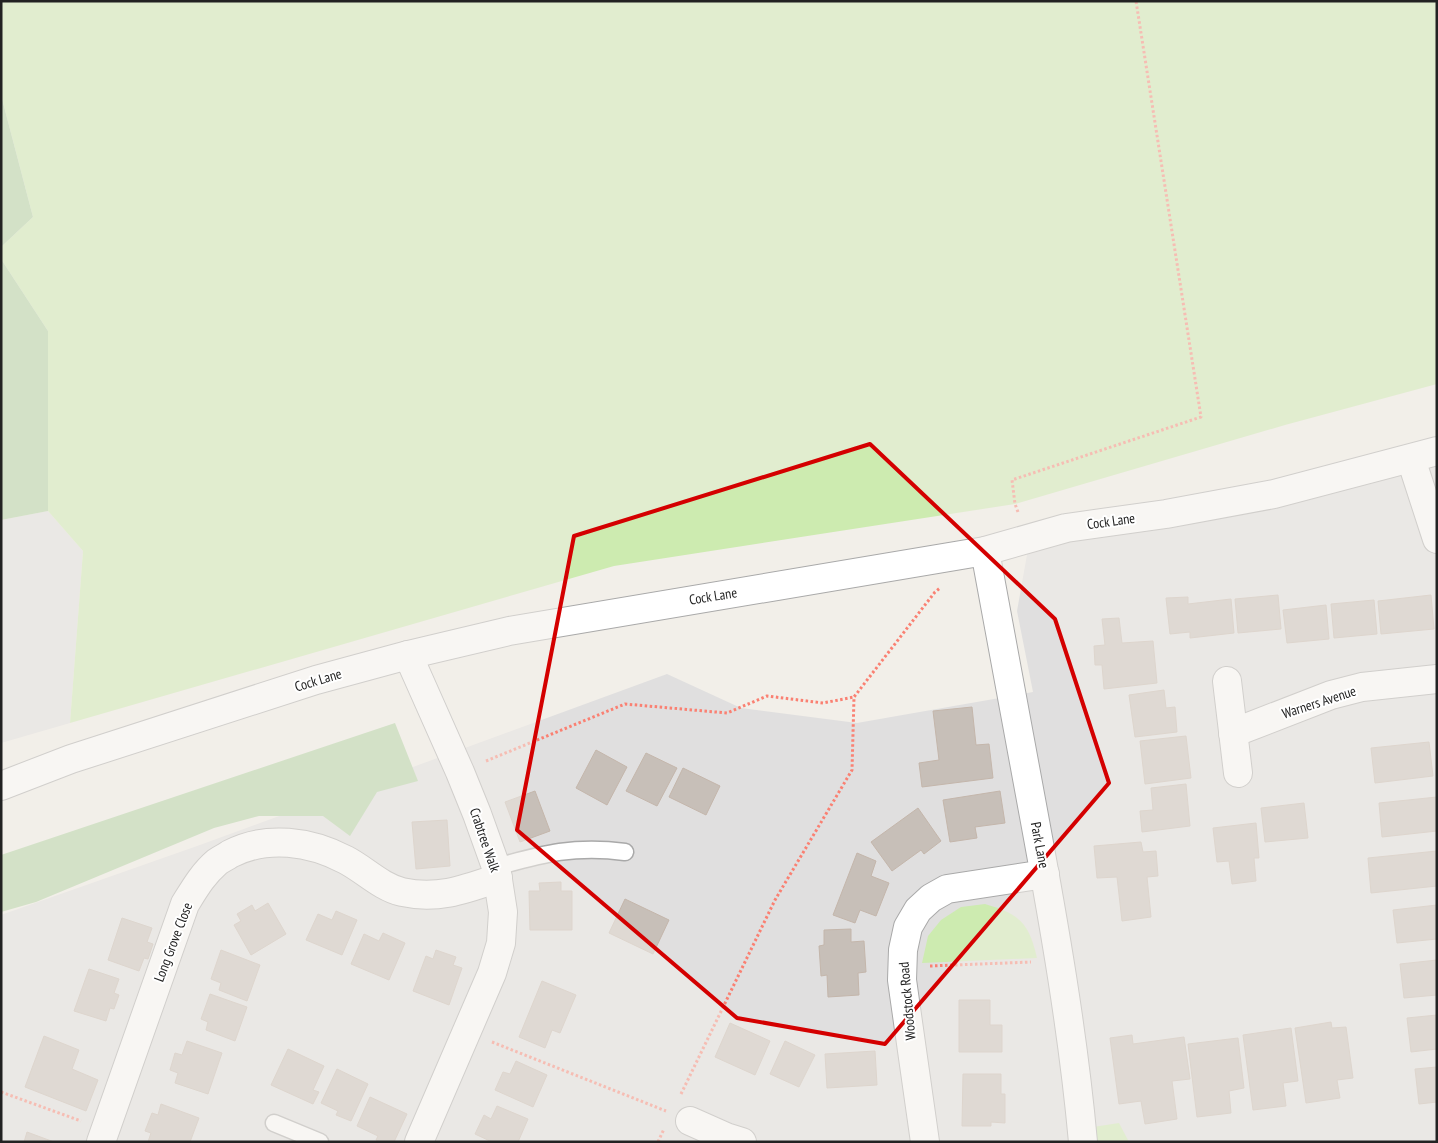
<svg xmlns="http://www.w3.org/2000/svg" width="1438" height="1143" font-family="'PT Sans Narrow',sans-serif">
<rect width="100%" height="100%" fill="#f2efe9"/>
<!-- residential -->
<g fill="#e0dfdf">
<path d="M 1437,450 L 1437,1142 L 1,1142 L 1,915 L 200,845 L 667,674 L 741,708 L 857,723 L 1033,692 L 1017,611 L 1030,538 Z"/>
<path d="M 48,511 L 83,551 L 70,723 L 1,743 L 1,520 Z"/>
</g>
<!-- grass -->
<g fill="#cdebb0">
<path d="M 1,1 L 1437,1 L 1437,384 L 1285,425 L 1015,504 L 614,566 L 70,723 L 83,551 L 48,511 L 48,331 L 1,259 L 1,247 L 33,217 L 1,95 Z"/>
<path d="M 985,904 C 1020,914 1029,923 1037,958 L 922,963 L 928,936 L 941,920 L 961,907 Z"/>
<path d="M 1119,1123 L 1129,1142 L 1095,1142 L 1093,1127 Z"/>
</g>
<!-- forest -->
<g fill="#add19e">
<path d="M 1,95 L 33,217 L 1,247 Z"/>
<path d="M 1,259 L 48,331 L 48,511 L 1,520 Z"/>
<path d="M 395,723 L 418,781 L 377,792 L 350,836 L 323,816 L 259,816 L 214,828 L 36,902 L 1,912 L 1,855 Z"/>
</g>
<!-- building -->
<g fill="#c7bfb8" stroke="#c4b6ab">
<path d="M 1278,595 L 1281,629 L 1238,633 L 1235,599 Z"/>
<path d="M 1431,595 L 1434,629 L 1381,634 L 1378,601 Z"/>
<path d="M 1188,597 L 1188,604 L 1231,599 L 1234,633 L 1190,638 L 1190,632 L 1170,634 L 1166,598 Z"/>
<path d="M 1374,600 L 1377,634 L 1334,638 L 1331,604 Z"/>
<path d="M 1326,605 L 1329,639 L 1287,643 L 1283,610 Z"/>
<path d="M 1119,618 L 1122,643 L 1153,641 L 1157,683 L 1104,689 L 1102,665 L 1095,665 L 1094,646 L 1105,645 L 1102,619 Z"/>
<path d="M 1164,690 L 1166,708 L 1175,707 L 1177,732 L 1135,737 L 1129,695 Z"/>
<path d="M 972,707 L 976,745 L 989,744 L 993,778 L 922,787 L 919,763 L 939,760 L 933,711 Z"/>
<path d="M 1186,736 L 1191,778 L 1145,784 L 1140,741 Z"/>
<path d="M 1429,742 L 1433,776 L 1375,783 L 1371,748 Z"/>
<path d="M 596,750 L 627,767 L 607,805 L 576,788 Z"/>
<path d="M 646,753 L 677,768 L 657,806 L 626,791 Z"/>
<path d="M 683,768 L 720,786 L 706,815 L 669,797 Z"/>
<path d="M 1186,784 L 1190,826 L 1142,832 L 1140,811 L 1153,810 L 1151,788 Z"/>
<path d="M 535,791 L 550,831 L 520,842 L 505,802 Z"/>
<path d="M 1000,791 L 1005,823 L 975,827 L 977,838 L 950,842 L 943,800 Z"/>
<path d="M 1437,797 L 1437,831 L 1382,837 L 1379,803 Z"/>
<path d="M 1304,803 L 1308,838 L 1265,842 L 1261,808 Z"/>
<path d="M 918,808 L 941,841 L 924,854 L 921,850 L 892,871 L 871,842 Z"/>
<path d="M 447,820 L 450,866 L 416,869 L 412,822 Z"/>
<path d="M 1256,823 L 1259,858 L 1254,858 L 1256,881 L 1232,884 L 1229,861 L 1217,862 L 1213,828 Z"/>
<path d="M 1141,842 L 1143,852 L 1156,851 L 1158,876 L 1147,877 L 1151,917 L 1122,921 L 1117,877 L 1097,878 L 1094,846 Z"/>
<path d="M 1437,851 L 1437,886 L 1371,893 L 1368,858 Z"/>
<path d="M 857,853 L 876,861 L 871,876 L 889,883 L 876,916 L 860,910 L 855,923 L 833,915 Z"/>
<path d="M 561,882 L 561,891 L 572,891 L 572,930 L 530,930 L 529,891 L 540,891 L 539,883 Z"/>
<path d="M 625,899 L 669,920 L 653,954 L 609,933 Z"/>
<path d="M 268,903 L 286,934 L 251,955 L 234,925 L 241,921 L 237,914 L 252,905 L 255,911 Z"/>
<path d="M 1437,905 L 1437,939 L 1397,943 L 1393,910 Z"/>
<path d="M 336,911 L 357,920 L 342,955 L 306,940 L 318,914 L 332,920 Z"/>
<path d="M 122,918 L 152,928 L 147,942 L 153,944 L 148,959 L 144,958 L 139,971 L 108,960 Z"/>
<path d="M 851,929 L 851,942 L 864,941 L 866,972 L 858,973 L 859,995 L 828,997 L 827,975 L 821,976 L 819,946 L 824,945 L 824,930 Z"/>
<path d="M 383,933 L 405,943 L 389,980 L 351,964 L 364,934 L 379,941 Z"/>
<path d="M 221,950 L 260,965 L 247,1001 L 219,990 L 221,983 L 211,979 Z"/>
<path d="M 436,950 L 456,957 L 453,965 L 462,968 L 449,1005 L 413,991 L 426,956 L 433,959 Z"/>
<path d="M 1437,960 L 1437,995 L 1404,998 L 1400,964 Z"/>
<path d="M 89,969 L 119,979 L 114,993 L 119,995 L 114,1009 L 110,1008 L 106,1021 L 74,1011 Z"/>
<path d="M 542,981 L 576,995 L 560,1033 L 552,1030 L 545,1048 L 519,1037 Z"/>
<path d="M 210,994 L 247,1007 L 235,1041 L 206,1030 L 208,1022 L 201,1019 Z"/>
<path d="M 959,1000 L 990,1000 L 990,1025 L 1002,1025 L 1002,1052 L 959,1052 Z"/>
<path d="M 1437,1015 L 1437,1049 L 1411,1052 L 1407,1018 Z"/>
<path d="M 1331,1022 L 1332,1028 L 1346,1027 L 1353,1078 L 1337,1080 L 1340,1098 L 1306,1103 L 1295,1028 Z"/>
<path d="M 730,1023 L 770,1041 L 755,1075 L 715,1057 Z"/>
<path d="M 1291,1028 L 1298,1081 L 1283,1083 L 1286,1106 L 1253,1110 L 1243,1035 Z"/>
<path d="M 1132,1035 L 1133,1044 L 1184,1037 L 1190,1079 L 1172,1081 L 1177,1119 L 1145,1124 L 1141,1101 L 1119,1104 L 1110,1038 Z"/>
<path d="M 44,1036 L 79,1050 L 72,1069 L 98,1080 L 86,1111 L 25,1087 Z"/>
<path d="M 1238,1038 L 1244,1088 L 1229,1091 L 1231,1113 L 1197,1117 L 1188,1044 Z"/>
<path d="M 187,1041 L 222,1053 L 208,1094 L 175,1083 L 178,1073 L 170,1070 L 175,1053 L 182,1055 Z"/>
<path d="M 785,1041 L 815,1055 L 799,1087 L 770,1074 Z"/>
<path d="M 288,1049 L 324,1066 L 313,1090 L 319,1092 L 313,1104 L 271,1085 Z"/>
<path d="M 875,1051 L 877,1085 L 827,1088 L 825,1054 Z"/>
<path d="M 516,1061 L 547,1075 L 533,1107 L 495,1090 L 503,1072 L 510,1074 Z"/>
<path d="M 1437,1067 L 1437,1102 L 1419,1104 L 1415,1069 Z"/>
<path d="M 337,1069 L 368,1084 L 351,1121 L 336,1115 L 338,1111 L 321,1103 Z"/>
<path d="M 963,1074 L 1001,1074 L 1001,1094 L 1005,1094 L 1005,1123 L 991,1122 L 991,1126 L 962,1126 Z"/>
<path d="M 370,1097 L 407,1114 L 394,1142 L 380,1142 L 376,1140 L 378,1136 L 357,1126 Z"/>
<path d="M 161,1104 L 199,1118 L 190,1142 L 148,1142 L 151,1133 L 145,1131 L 152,1113 L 158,1115 Z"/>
<path d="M 497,1106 L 528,1119 L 518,1142 L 492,1142 L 475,1134 L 484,1115 L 491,1119 Z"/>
<path d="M 27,1132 L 54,1142 L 24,1142 Z"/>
</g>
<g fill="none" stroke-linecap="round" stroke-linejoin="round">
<!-- lane casing -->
<g stroke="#a9a9a9" stroke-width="19">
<g id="lane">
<path d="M 496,867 C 543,854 575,845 625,852"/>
<path d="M 274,1123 L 320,1142"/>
</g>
</g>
<!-- street casing -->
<g stroke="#a9a9a9" stroke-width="30">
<g id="street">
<path d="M 1411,459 L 1437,539"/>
<path d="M 985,551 C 1001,639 1017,727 1034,816 C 1054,924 1073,1032 1083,1142"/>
<path d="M 408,655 L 460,772 L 477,814 L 496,867 L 503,912 L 501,943 L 492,973 L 419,1142"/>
<path d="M 1227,681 L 1238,773"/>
<path d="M 1233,733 L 1331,695 L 1362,687 L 1437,679"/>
<path d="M 1,786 L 71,759 L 316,680 L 408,655 L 509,631 L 985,551 L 1066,528 L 1166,514 L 1274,494 L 1437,451"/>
<path d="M 690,1121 L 726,1137 L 742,1142"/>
<path d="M 101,1142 L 185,904 C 195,888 203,874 217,862 C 221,859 226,857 230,854 C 267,835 310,841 346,860 C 365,870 381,887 402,892 C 438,900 466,889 498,878"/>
<path d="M 925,1142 L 902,980 L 903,950 L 908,927 L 918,910 L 931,898 L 947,889 L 1045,874"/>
</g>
</g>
<!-- path -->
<g stroke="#fa8072" stroke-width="3" stroke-dasharray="2.5 2.5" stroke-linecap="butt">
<path d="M 1018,512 L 1015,504 L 1012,480 L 1201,417 L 1136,1"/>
<path d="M 486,761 L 625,704 L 727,713 L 767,696 L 823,703 L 854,697"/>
<path d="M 930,966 L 1031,962"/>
<path d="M 492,1042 L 666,1111"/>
<path d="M 1,1092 L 81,1121"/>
<path d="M 681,1094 L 775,900 L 852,770 L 854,697 L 935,592 L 940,588"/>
<path d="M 658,1142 L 664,1129"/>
</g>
<!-- lane -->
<use href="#lane" stroke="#fff" stroke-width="16"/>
<!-- street -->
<use href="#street" stroke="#fff" stroke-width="28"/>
</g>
<!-- marked area -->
<path d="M0 0H1438V1143H0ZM 870,444 L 1055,619 L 1109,783 L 885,1044 L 737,1018 L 517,830 L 574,536 Z" fill="#f2efe9" fill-opacity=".55" fill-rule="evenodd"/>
<path fill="none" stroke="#d40000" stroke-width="4" stroke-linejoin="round" d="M 870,444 L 1055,619 L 1109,783 L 885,1044 L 737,1018 L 517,830 L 574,536 Z"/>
<g text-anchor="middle" stroke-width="4" stroke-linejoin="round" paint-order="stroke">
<!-- street labels -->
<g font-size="14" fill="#222" stroke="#fff">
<text transform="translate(1111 521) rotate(-8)" y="5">Cock Lane</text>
<text transform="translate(713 596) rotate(-9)" y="5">Cock Lane</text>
<text transform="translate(318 680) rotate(-17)" y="5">Cock Lane</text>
<text transform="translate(1319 702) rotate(-18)" y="5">Warners Avenue</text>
<text transform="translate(485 840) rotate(71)" y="5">Crabtree Walk</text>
<text transform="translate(1040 845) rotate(79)" y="5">Park Lane</text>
<text transform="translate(173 942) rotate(-69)" y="5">Long Grove Close</text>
<text transform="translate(907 1001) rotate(-95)" y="5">Woodstock Road</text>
</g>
</g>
<!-- border -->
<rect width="1438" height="1143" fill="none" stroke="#222222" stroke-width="5"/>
</svg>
